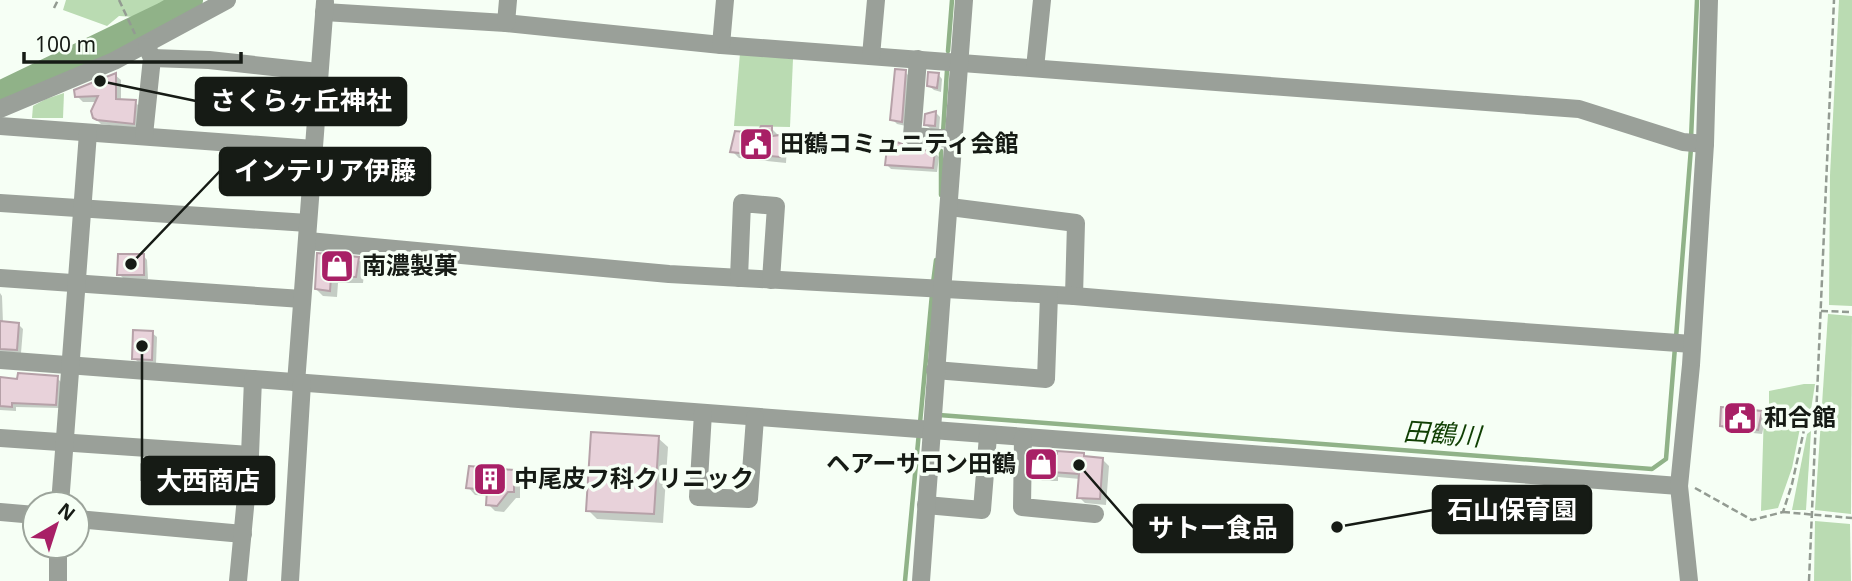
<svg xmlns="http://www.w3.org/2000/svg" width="1852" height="581" font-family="'Noto Sans','Noto Sans JP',sans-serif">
<rect width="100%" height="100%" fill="#f6fff5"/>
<!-- green -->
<g fill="#badbb2">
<path d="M 66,0 L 168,0 L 134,17 L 119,16 L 107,26 L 63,10 Z"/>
<path d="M 1839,0 L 1852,0 L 1852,306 L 1829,305 L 1830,175 Z"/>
<path d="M 740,53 L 793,59 L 790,127 L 734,126 Z"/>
<path d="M 64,93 L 63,118 L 32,118 L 33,106 L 46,99 Z"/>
<path d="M 1828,314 L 1852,316 L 1851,514 L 1815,510 Z"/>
<path d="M 1804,384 L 1815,384 L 1810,416 L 1801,423 L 1792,468 L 1778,508 L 1761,511 L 1764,410 L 1769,408 L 1769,391 Z"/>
<path d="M 1811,431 L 1806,510 L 1792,510 L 1807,434 Z"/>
<path d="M 1815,521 L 1850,524 L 1851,581 L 1814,581 Z"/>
</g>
<!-- shadow -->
<g fill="#0003">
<path d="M 905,72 L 909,76 L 906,126 L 897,124 L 892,119 Z"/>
<path d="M 938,74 L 942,79 L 941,92 L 934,90 L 929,86 Z"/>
<path d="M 115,75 L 121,80 L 121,101 L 135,102 L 141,108 L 139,129 L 101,124 L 94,117 L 97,102 L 83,102 L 77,96 Z"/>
<path d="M 936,113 L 940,117 L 939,130 L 931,129 L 926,125 Z"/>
<path d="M 771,128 L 787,144 L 786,163 L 739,158 L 732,151 Z"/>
<path d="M 901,145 L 906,150 L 905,153 L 934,152 L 939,157 L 937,172 L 891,169 L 887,165 Z"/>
<path d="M 143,255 L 147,260 L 148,279 L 124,279 L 119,274 Z"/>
<path d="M 319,255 L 358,259 L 365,266 L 363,283 L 338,283 L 337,297 L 323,296 L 316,289 Z"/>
<path d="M 0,293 L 2,296 L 3,323 L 18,324 L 23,329 L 21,353 L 0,352 Z"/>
<path d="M 152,333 L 157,337 L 156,364 L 138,362 L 134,358 Z"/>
<path d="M 57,378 L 62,383 L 60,408 L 16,407 L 16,411 L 0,410 L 0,379 L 19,381 Z"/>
<path d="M 1762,412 L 1766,417 L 1762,434 L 1726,430 L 1721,426 Z"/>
<path d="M 658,438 L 668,447 L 663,523 L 597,519 L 588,510 Z"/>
<path d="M 1084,454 L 1088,459 L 1103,460 L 1109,466 L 1106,505 L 1085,503 L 1079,497 L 1080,479 L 1058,477 L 1058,481 L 1042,481 L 1036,474 Z"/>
<path d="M 513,471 L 520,478 L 520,498 L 516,498 L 504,512 L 495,511 L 488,504 L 489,496 L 475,495 L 468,487 Z"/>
</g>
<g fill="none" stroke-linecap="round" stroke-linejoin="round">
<!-- stream -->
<g stroke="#90b288" stroke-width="4.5">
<path d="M 948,51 L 952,0"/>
<path d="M 943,133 L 947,70"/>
<path d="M 1691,139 L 1697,0"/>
<path d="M 941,195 L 941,151"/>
<path d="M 933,283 L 936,260"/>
<path d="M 1676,338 L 1691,148"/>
<path d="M 939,415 L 1652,469 L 1666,459 L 1675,347"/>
<path d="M 920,423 L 932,294"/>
<path d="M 905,581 L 919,432"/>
</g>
<!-- river -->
<path stroke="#90b288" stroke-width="26" d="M 0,94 L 164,15 L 190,0"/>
</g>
<!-- building -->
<g fill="#e8d2da" stroke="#b6a1a8" stroke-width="2">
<path d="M 895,69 L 906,70 L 902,122 L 890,120 Z"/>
<path d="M 928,72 L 939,73 L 937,88 L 927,86 Z"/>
<path d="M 116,73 L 116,99 L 136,100 L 134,124 L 97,120 L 93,118 L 91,111 L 98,96 L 75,97 L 74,90 Z"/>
<path d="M 936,111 L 935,126 L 924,125 L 925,114 Z"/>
<path d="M 761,126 L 772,126 L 772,136 L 780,135 L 780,157 L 730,152 L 735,131 L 757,133 Z"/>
<path d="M 888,139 L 902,144 L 901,152 L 935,150 L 933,168 L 885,165 Z"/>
<path d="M 317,253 L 359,257 L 356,277 L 331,276 L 330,291 L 315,289 Z"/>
<path d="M 118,254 L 144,254 L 144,275 L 117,275 Z"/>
<path d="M 0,321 L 19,323 L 17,350 L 0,349 Z"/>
<path d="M 133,330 L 153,331 L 152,360 L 132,359 Z"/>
<path d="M 18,373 L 58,376 L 56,405 L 12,403 L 12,407 L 0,406 L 0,377 L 17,379 Z"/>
<path d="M 1721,407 L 1762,411 L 1758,430 L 1720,426 Z"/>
<path d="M 591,432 L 659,436 L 654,514 L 586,511 Z"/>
<path d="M 1057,451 L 1084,453 L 1084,456 L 1103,458 L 1100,499 L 1077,498 L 1079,474 L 1052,472 L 1052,475 L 1034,475 L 1034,453 L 1057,454 Z"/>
<path d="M 469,466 L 514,470 L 514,492 L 508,492 L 497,506 L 486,505 L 487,490 L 466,488 Z"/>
</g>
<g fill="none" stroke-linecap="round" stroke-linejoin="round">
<!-- path -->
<g stroke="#939b92" stroke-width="2.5" stroke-dasharray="7 3.5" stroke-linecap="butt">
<path d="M 119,0 L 135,34"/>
<path d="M 54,8 L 58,0"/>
<path d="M 1821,311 L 1852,312"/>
<path d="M 1695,488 L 1752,520 L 1783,512 L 1792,484 L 1804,430 L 1815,420"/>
<path d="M 1783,512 L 1852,518"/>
<path d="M 1809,581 L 1834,0"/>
</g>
<!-- minor -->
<g stroke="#9aa099" stroke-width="18">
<path d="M 324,12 L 506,23 L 721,45 L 1579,109 L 1683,142 L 1705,144"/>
<path d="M 506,23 L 508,0"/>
<path d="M 721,45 L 725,0"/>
<path d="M 871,56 L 876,0"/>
<path d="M 152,58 L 209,60 L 318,72"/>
<path d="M 918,59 L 912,136 L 954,139"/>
<path d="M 1035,68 L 1042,0"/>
<path d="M 0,109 L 114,61 L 227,0"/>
<path d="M 0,126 L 314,149"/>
<path d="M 144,135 L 152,58 L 147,47"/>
<path d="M 0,203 L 308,223"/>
<path d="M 950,207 L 1076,223 L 1074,296"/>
<path d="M 308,241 L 669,274 L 1074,296 L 1399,323 L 1692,344"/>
<path d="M 0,278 L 302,299"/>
<path d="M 739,278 L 742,203 L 776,206 L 771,280"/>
<path d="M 0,360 L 1679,486"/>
<path d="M 935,370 L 1046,379 L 1049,295"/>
<path d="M 296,383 L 325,2"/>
<path d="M 703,413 L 698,497 L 749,499 L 755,418"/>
<path d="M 0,438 L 250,455"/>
<path d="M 1023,438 L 1022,507 L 1095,514"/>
<path d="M 60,504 L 88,133"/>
<path d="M 926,505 L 982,510 L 988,436"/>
<path d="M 0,512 L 35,515"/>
<path d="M 77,519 L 243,534"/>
<path d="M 58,581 L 58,546"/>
<path d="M 238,581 L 250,455 L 253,379"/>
<path d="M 290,581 L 302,383"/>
<path d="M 921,581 C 934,387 950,194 964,0"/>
<path d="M 1689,581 L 1679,486 L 1691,365 L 1705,144 L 1709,0"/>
</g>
</g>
<!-- icons -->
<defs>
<g id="civic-square" transform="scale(1.75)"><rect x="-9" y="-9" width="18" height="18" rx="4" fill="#a82066" stroke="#f6fff5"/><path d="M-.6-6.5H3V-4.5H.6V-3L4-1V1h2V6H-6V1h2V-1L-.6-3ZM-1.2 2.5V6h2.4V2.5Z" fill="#fff"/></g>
<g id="shop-square" transform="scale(1.75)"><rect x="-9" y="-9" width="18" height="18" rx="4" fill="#a82066" stroke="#f6fff5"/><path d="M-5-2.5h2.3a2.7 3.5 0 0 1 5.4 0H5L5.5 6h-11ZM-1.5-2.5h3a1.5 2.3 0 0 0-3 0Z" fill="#fff"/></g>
<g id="building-square" transform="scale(1.75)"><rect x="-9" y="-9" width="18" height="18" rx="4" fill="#a82066" stroke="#f6fff5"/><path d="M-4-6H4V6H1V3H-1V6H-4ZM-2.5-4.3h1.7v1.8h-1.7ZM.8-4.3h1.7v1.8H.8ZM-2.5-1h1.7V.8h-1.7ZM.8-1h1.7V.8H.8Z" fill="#fff"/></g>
</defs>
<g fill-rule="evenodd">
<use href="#civic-square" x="756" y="144"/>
<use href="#shop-square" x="337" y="266"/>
<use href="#civic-square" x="1740" y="418"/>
<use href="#shop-square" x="1041" y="464"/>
<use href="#building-square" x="490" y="479"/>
</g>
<g text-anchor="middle" stroke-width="7" stroke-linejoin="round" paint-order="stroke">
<!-- poi labels -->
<g font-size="24" font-weight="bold" fill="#161b15" stroke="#f6fff5" text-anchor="start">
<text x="780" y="152">田鶴コミュニティ会館</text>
<text x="362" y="274">南濃製菓</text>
<text x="1764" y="426">和合館</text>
<text x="1016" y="472" text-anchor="end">ヘアーサロン田鶴</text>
<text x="514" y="487">中尾皮フ科クリニック</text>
</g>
<!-- water labels -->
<g font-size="26" font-style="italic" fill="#103f03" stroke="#f6fff5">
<text transform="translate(1442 434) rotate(4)" y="9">田鶴川</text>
</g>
</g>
<!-- callouts -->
<path fill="none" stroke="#161b15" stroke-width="2.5" d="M100 81L196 101M131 264L220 171M142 346L142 481M1337 527L1433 510M1079 465L1134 528"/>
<g fill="#161b15" stroke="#f6fff5" stroke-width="2.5">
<circle cx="100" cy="81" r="7"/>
<circle cx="131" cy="264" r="7"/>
<circle cx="142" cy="346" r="7"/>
<circle cx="1337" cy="527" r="7"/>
<circle cx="1079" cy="465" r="7"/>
</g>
<g fill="#161b15" stroke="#161b15" stroke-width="2.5">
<rect x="196" y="78" width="210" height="47" rx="7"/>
<rect x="220" y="148" width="210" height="47" rx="7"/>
<rect x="142" y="457" width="132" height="47" rx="7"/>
<rect x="1433" y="486" width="158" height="47" rx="7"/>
<rect x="1134" y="505" width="158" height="47" rx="7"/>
</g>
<g font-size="26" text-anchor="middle" font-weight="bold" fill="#fff">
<text x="301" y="110">さくらヶ丘神社</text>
<text x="325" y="180">インテリア伊藤</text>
<text x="208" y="490">大西商店</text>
<text x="1512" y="519">石山保育園</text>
<text x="1213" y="537">サトー食品</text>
</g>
<!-- north arrow -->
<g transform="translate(56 525) rotate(39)"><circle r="33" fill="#f6fff5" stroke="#9ca49b" stroke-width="2"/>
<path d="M0-5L12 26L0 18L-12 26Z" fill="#a82066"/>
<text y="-10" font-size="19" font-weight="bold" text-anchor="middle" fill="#161b15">N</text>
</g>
<!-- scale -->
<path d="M24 52v10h217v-10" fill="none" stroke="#161b15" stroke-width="3.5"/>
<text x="35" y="52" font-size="21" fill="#161b15" stroke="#f6fff5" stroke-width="5" paint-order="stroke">100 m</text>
</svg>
